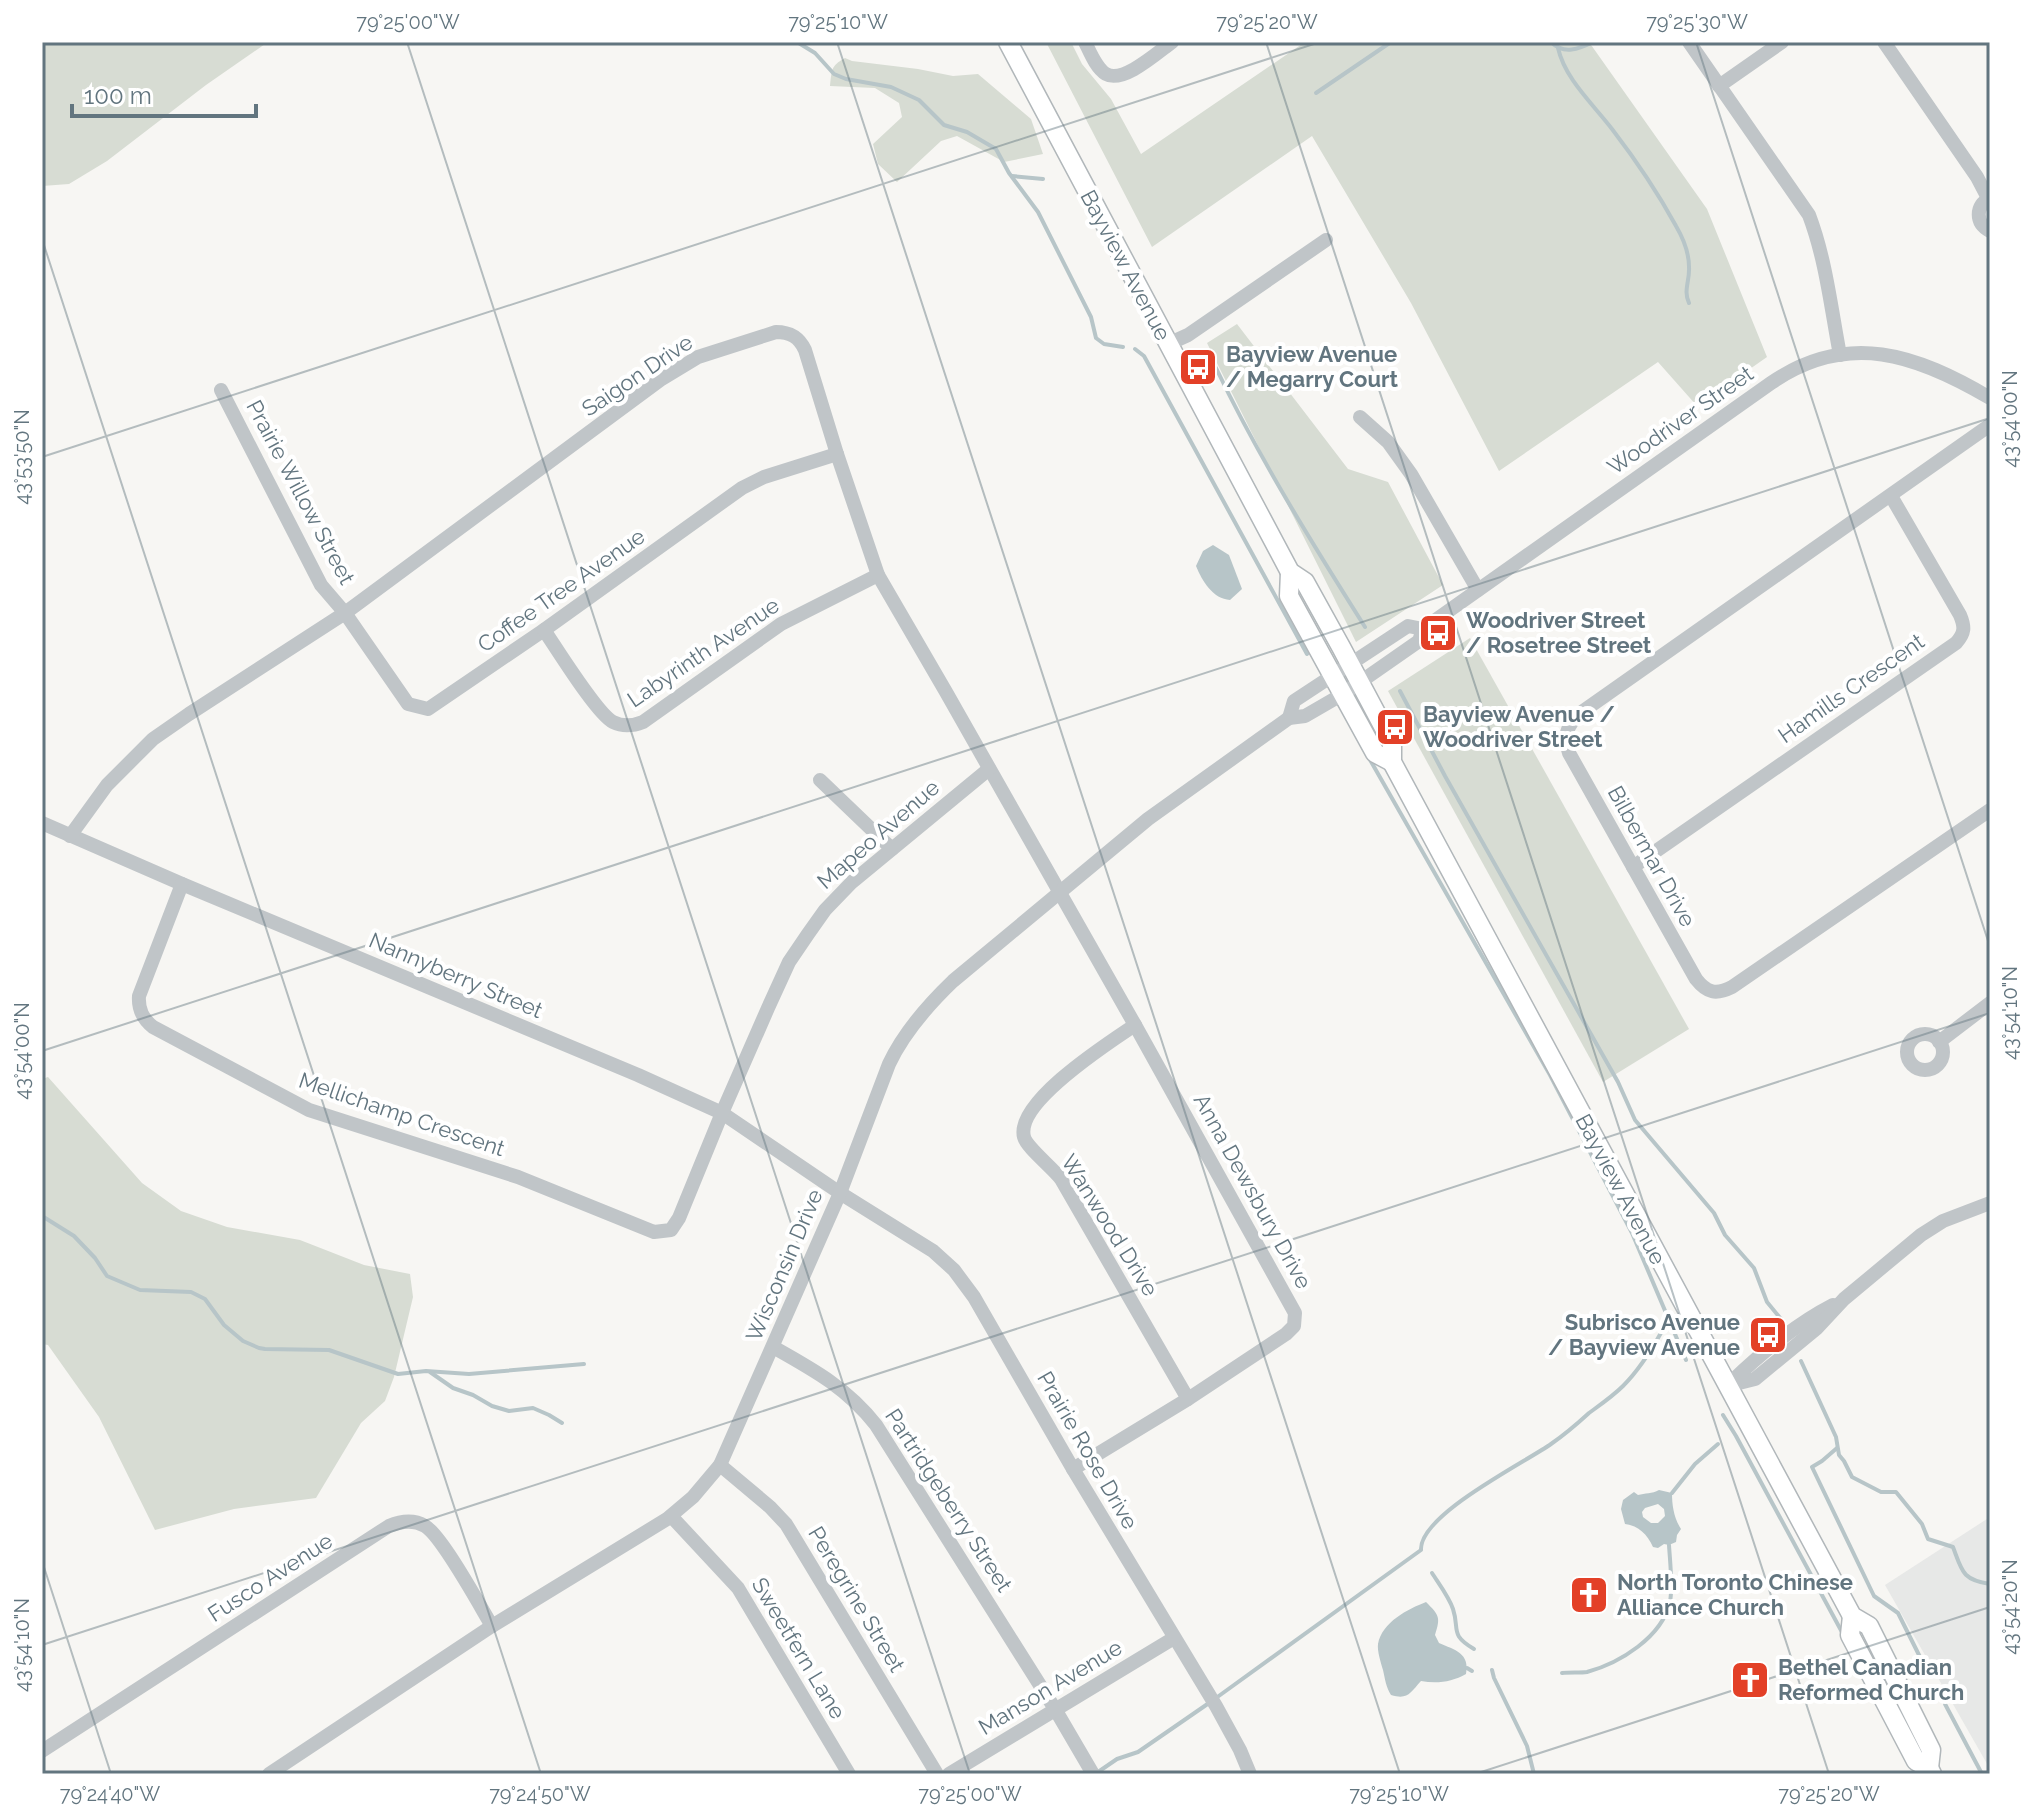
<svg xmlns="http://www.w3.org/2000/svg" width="2032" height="1816" font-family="Raleway,sans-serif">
<rect width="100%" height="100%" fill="#f7f6f3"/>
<!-- built -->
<path fill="#e7e8e7" d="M 1990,1517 L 1990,1769 L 1885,1585 Z"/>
<!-- green -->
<g fill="#d7dcd3">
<path d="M 42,42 L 268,42 L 206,85 L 107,161 L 69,184 L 42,186 Z"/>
<path d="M 1046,42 L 1071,42 L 1082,64 L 1111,99 L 1141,154 L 1305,42 L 1589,42 L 1707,209 L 1767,357 L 1697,406 L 1658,362 L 1499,471 L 1411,303 L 1312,136 L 1152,247 Z"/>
<path d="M 845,58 L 852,61 L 918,69 L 953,76 L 978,74 L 1031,119 L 1043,154 L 1004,162 L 957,136 L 941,141 L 897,182 L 878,164 L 873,144 L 902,117 L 899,103 L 875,88 L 830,86 C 832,71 830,66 845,58 Z"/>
<path d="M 1237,324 L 1348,469 L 1388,482 L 1443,585 L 1356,642 L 1207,343 Z"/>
<path d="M 1470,638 L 1689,1029 L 1603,1082 L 1388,691 Z"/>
<path d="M 48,1077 L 142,1183 L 181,1211 L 227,1227 L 300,1240 L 364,1265 L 410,1274 L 413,1297 L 394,1377 L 385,1401 L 361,1423 L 316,1498 L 234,1509 L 155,1530 L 99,1417 L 48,1345 L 42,1344 L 42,1079 Z"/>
</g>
<!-- water -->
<g fill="#b7c5c8" fill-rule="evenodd">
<path d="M 1213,545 L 1229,555 L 1242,589 L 1230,600 C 1213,599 1202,581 1196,566 L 1203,551 Z"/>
<path d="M 1659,1490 L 1672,1493 C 1672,1506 1674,1518 1681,1529 L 1677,1535 L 1676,1542 L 1669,1545 L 1664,1544 L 1658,1548 L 1653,1547 C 1647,1534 1639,1526 1625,1524 L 1621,1509 L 1623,1500 L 1634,1492 L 1638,1495 C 1645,1493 1652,1494 1659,1490 ZM 1658,1504 L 1664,1509 L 1665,1516 L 1658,1523 L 1651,1523 L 1643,1517 L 1642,1512 L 1645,1508 Z"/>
<path d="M 1426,1602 C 1439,1615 1441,1617 1435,1635 L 1439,1643 C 1455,1650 1470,1653 1466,1674 C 1452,1682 1437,1684 1421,1681 C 1410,1693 1408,1700 1391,1695 C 1386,1687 1385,1679 1383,1670 C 1381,1663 1377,1651 1378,1644 C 1382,1622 1408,1609 1426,1602 Z"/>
</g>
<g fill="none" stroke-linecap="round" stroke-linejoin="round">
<!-- stream -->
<g stroke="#b7c5c8" stroke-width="4">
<path d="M 797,42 L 815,53 L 834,74 L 846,79 L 891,87 L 919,100 L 944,125 L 967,132 L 996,149 L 1009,173 L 1038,212 L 1091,317 L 1096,338 L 1104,344 L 1123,347"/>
<path d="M 1551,42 C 1564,55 1579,49 1593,42"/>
<path d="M 1558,48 C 1565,79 1593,104 1612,129 C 1635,159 1658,193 1676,226 C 1683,238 1689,254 1689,267 C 1690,280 1683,291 1689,303"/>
<path d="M 1316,93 L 1391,42"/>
<path d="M 1012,176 L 1043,179"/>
<path d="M 1135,349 L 1144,356 L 1307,654"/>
<path d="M 1216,368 C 1259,458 1312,543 1365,627"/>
<path d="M 1400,691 L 1445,776 L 1618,1082 L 1635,1120 L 1714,1213 L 1725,1235 L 1754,1268 L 1767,1302 L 1781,1319"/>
<path d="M 1369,758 L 1550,1075 L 1632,1233 L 1686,1360"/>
<path d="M 42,1216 L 74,1236 L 95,1258 L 107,1276 L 140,1290 L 191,1292 L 205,1299 L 224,1325 L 243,1341 L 259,1348 L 265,1349 L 329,1350 L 398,1374 L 426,1371 L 469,1374 L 584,1364"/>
<path d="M 1801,1361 L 1836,1437 L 1839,1455 L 1844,1461 L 1852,1477 L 1881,1492 L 1896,1492 L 1922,1524 L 1928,1539 L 1953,1547 C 1962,1571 1962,1580 1990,1584"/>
<path d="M 430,1372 L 453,1388 L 473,1395 L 492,1406 L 509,1411 L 533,1408 L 549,1415 L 562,1423"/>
<path d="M 1723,1415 L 1736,1436 L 1843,1634"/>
<path d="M 1837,1448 L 1822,1461 L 1812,1467 L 1874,1596 L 1898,1613 L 1920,1657"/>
<path d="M 1672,1493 L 1695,1464 L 1718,1444"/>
<path d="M 1432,1573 C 1439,1584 1449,1597 1453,1609 C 1460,1630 1449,1634 1474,1649"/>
<path d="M 1467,1668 L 1472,1671"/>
<path d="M 1492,1670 L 1494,1678 L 1527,1746 L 1534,1774"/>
<path d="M 1562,1673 C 1570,1672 1580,1673 1587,1672 C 1620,1663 1662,1637 1670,1602 C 1673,1586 1670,1562 1669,1545"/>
<path d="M 1216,1698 L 1421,1550 C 1419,1515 1524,1463 1551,1444 C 1564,1435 1577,1424 1589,1413 C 1600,1405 1613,1396 1623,1386 C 1639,1370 1651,1351 1662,1331"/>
<path d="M 1945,1704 L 1982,1774"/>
<path d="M 1098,1772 L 1117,1759 L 1138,1752 L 1209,1703"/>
</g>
<!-- major casing -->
<g stroke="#b1b7ba" stroke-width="21">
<g id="major">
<path d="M 1008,42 L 1290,572 L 1305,582 L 1341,647 L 1392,743 L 1392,762 L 1852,1616 L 1869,1626 L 1931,1750 L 1929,1768"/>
<path d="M 1290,572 L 1289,596 L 1375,753 L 1392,762"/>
<path d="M 1852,1616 L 1850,1635 L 1916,1761 L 1929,1768 L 1932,1774"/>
</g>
</g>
<!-- minor -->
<g stroke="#c0c5c8" stroke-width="14">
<path d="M 1085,42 C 1090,52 1096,68 1106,74 C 1123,84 1158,52 1172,42"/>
<path d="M 1689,42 L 1809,215 C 1826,260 1831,308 1840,355"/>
<path d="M 1884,42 L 1977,177 L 1988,198"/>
<path d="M 1719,86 L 1782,42"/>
<path d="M 1990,198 C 1975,206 1975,223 1990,231"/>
<path d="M 1168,344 L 1188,335 L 1326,240"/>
<path d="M 221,390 L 321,585 L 345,613 L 408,704 L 428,709 L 544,630 L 742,488 L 764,477 L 837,454"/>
<path d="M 1360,417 L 1388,442 L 1411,474 L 1478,590"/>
<path d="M 1990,425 L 1579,714 C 1567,725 1563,737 1569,753 L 1696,979 C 1707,993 1716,995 1732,987 L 1990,810"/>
<path d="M 544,630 C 557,649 597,714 613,722 C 623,727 633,726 643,722 L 781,624 L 878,575"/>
<path d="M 1289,718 L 1294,701 L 1408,626 L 1423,629"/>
<path d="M 820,780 L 892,849"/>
<path d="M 42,823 L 182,884 L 638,1075 L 722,1113 L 840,1193 L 933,1251 L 954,1270 L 974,1297 L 1073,1469 L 1216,1706 L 1240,1750 L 1250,1774"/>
<path d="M 70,836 L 107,785 L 153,739 L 189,714 L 345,613 L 660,380 L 698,357 L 776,332 C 790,332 799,337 805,350 L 837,454 L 878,575 L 946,692 L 1135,1025 L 1295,1313 L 1294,1326 L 1286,1334 L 1188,1399 L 1073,1469"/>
<path d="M 1633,867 L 1956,643 C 1965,633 1965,627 1960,615 L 1891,496"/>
<path d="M 182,884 L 139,996 C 138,1010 143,1019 153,1027 L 309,1110 L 518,1177 L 654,1232 L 671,1230 L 679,1218 L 722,1113 L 768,1008 L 789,962 L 808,934 L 825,910 L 852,882 L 989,769"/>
<path d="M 1135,1025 C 1110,1042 1015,1102 1024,1137 C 1027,1148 1052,1167 1061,1179 L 1188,1399"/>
<circle cx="1925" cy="1052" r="18"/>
<path d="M 1939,1042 L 1990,1003"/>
<path d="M 773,1347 C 814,1370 847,1388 876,1425 L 1055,1709 L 1093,1774"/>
<path d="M 1729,1384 C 1760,1354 1794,1325 1833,1305"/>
<path d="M 1727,1386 L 1755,1379 L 1817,1328 L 1844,1299 L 1921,1235 L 1943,1221 L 1990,1203"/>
<path d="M 720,1465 L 770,1507 L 786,1524 L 937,1774"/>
<path d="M 671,1516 L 738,1588 L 849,1774"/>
<path d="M 42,1751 L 389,1526 C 401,1521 413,1519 425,1526 C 442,1536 480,1606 492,1626"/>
<path d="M 269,1774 L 492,1626 L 667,1519 L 693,1497 L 720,1465 L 840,1193 L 889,1064 C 904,1032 928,1005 953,981 L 1148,819 L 1289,718 L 1305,716 L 1343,694 L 1419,641 L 1423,629 L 1771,383 C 1848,330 1917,355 1990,398"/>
<path d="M 949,1774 L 1174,1638"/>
</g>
<!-- major -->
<use href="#major" stroke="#fff" stroke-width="18"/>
</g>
<!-- ticks -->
<path fill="none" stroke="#62757f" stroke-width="2" stroke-opacity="0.45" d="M 407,42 L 970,1774M 837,42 L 1400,1774M 1266,42 L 1829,1774M 1696,42 L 1990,947M 42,239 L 541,1774M 42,457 L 1320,42M 42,1051 L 1990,418M 42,1561 L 111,1774M 42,1645 L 1990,1013M 1475,1774 L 1990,1607"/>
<!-- icons -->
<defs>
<g id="bus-square" transform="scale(2)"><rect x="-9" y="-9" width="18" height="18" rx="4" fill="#e34027" stroke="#fff"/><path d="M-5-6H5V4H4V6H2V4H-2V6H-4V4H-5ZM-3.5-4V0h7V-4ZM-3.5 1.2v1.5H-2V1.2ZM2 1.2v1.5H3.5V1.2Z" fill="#fff"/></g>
<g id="church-square" transform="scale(2)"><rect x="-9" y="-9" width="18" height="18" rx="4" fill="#e34027" stroke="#fff"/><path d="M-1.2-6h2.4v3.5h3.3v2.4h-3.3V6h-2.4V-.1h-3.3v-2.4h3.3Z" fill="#fff"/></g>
</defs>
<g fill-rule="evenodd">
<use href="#bus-square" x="1198" y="367"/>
<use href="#bus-square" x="1438" y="633"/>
<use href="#bus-square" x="1395" y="727"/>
<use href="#bus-square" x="1768" y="1335"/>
<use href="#church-square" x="1589" y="1595"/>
<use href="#church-square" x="1750" y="1680"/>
</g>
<g text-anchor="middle" stroke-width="8" stroke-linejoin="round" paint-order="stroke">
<!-- street labels -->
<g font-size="22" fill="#62757f" stroke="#fff">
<text transform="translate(1126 265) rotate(62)" y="8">Bayview Avenue</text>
<text transform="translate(637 375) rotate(-34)" y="8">Saigon Drive</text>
<text transform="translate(1680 420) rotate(-35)" y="8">Woodriver Street</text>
<text transform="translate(301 492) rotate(62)" y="8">Prairie Willow Street</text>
<text transform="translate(561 590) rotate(-35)" y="8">Coffee Tree Avenue</text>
<text transform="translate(703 652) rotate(-34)" y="8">Labyrinth Avenue</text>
<text transform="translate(1851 688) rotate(-35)" y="8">Hamills Crescent</text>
<text transform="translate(878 834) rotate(-41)" y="8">Mapeo Avenue</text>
<text transform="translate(1652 856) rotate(61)" y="8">Bilbermar Drive</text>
<text transform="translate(456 975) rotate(23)" y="8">Nannyberry Street</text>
<text transform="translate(402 1114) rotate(19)" y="8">Mellichamp Crescent</text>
<text transform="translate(1621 1189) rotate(62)" y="8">Bayview Avenue</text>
<text transform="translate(1253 1191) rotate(61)" y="8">Anna Dewsbury Drive</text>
<text transform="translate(1110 1225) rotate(58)" y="8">Wanwood Drive</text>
<text transform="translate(784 1265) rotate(-67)" y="8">Wisconsin Drive</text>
<text transform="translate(1088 1450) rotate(60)" y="8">Prairie Rose Drive</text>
<text transform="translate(949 1500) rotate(57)" y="8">Partridgeberry Street</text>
<text transform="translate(270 1577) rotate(-33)" y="8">Fusco Avenue</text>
<text transform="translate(857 1599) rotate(59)" y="8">Peregrine Street</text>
<text transform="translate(799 1648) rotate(59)" y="8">Sweetfern Lane</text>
<text transform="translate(1050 1687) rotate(-31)" y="8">Manson Avenue</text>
</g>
<!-- poi labels -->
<g font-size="22" font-weight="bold" fill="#62757f" stroke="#fff" text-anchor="start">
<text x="1226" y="362">Bayview Avenue<tspan x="1226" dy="25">/ Megarry Court</tspan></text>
<text x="1466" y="628">Woodriver Street<tspan x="1466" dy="25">/ Rosetree Street</tspan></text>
<text x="1423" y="722">Bayview Avenue /<tspan x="1423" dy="25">Woodriver Street</tspan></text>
<text x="1740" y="1330" text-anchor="end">Subrisco Avenue<tspan x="1740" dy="25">/ Bayview Avenue</tspan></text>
<text x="1617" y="1590">North Toronto Chinese<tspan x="1617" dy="25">Alliance Church</tspan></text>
<text x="1778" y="1675">Bethel Canadian<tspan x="1778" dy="25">Reformed Church</tspan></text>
</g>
</g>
<!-- border -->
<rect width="2032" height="1816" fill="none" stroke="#ffffff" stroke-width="88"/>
<!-- scale -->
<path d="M72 104v12h184v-12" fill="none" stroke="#62757f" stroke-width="4"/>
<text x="84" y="104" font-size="24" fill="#62757f" stroke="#ffffff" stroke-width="6" paint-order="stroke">100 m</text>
<rect x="44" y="44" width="1944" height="1728" fill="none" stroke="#62757f" stroke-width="3"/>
<g font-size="20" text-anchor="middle" fill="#62757f">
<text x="408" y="29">79°25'00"W</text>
<text x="838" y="29">79°25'10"W</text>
<text x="1267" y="29">79°25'20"W</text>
<text x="1697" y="29">79°25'30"W</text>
<text transform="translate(2010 419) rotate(-90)" y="7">43°54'00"N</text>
<text transform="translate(22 457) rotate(-90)" y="7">43°53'50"N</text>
<text transform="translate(2010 1013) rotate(-90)" y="7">43°54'10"N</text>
<text transform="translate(22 1051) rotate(-90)" y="7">43°54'00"N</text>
<text transform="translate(2010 1607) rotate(-90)" y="7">43°54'20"N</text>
<text transform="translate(22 1645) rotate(-90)" y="7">43°54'10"N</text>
<text x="110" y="1801">79°24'40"W</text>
<text x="540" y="1801">79°24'50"W</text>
<text x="970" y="1801">79°25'00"W</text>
<text x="1399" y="1801">79°25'10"W</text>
<text x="1829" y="1801">79°25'20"W</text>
</g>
</svg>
